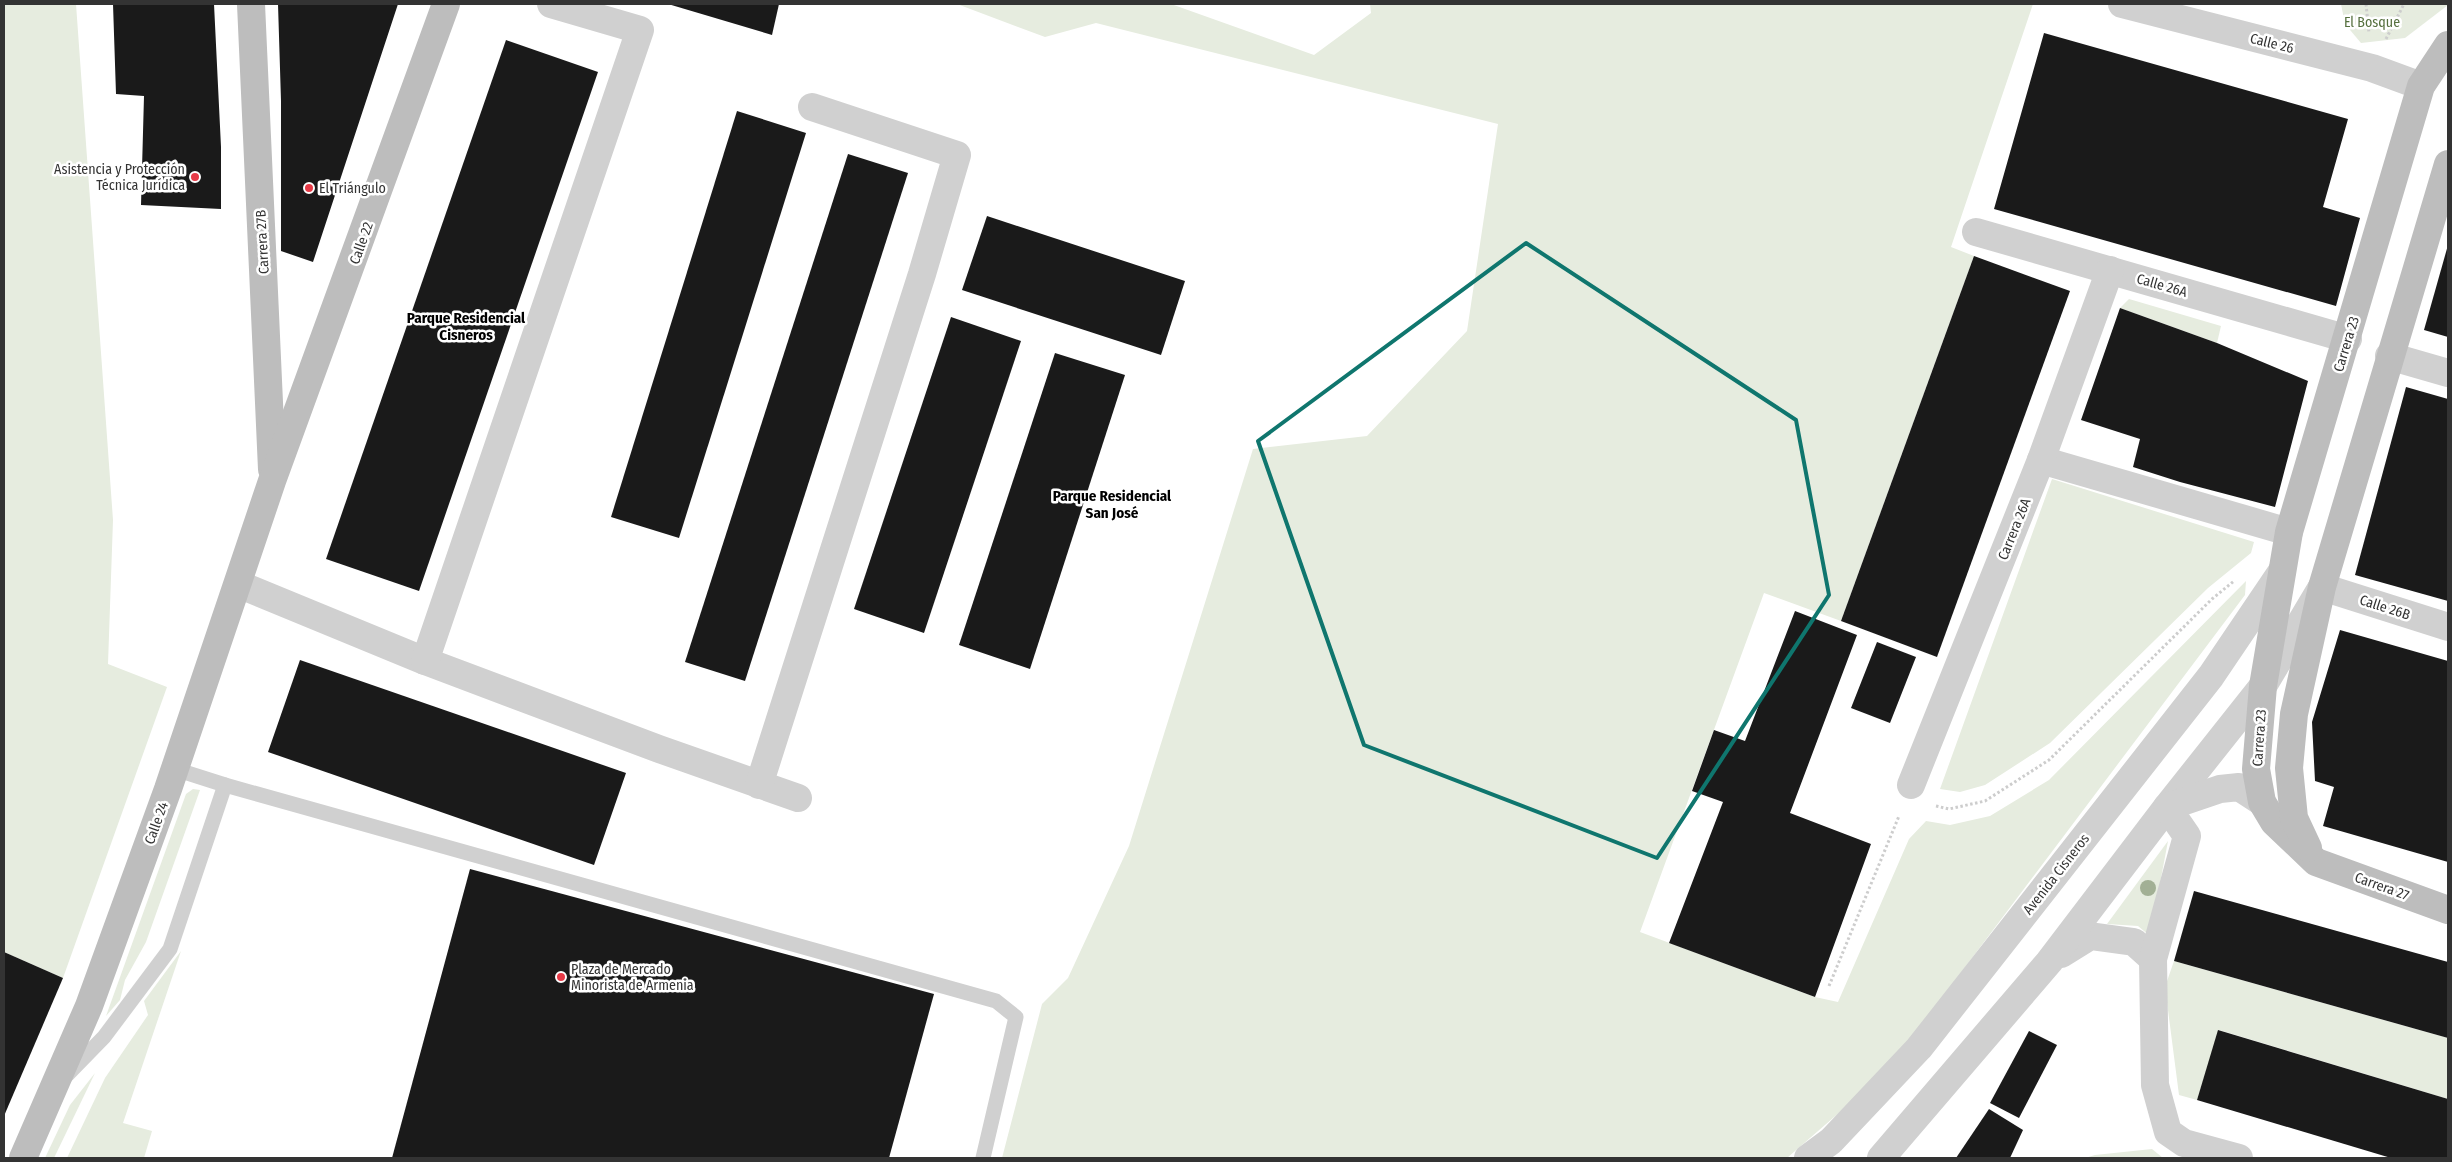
<svg xmlns="http://www.w3.org/2000/svg" width="2452" height="1162" font-family="'Fira Sans Condensed',sans-serif">
<rect width="100%" height="100%" fill="#fff"/>
<!-- green -->
<g fill="#e6ecdf">
<path d="M 4,4 L 76,4 L 113,520 L 108,664 L 167,687 L 63,978 L 4,952 Z"/>
<path d="M 957,4 L 1171,4 L 1314,55 L 1371,13 L 1370,4 L 2033,4 L 1951,247 L 1974,256 L 1841,621 L 1764,593 L 1640,932 L 1815,997 L 1838,1002 L 1909,839 L 1926,821 L 1950,825 L 1990,816 L 2049,780 L 2246,581 L 2245,595 L 1887,1071 L 1787,1158 L 1002,1158 L 1042,1004 L 1068,978 L 1129,846 L 1253,449 L 1367,436 L 1467,331 L 1498,124 L 1096,23 L 1045,37 Z"/>
<path d="M 2341,4 L 2448,4 L 2448,5 L 2405,38 L 2361,43 L 2345,24 Z"/>
<path d="M 2129,299 L 2221,326 L 2217,343 L 2120,308 Z"/>
<path d="M 2052,479 L 2254,542 L 2251,553 L 2208,588 L 2050,743 L 1985,785 L 1960,792 L 1940,789 Z"/>
<path d="M 193,789 L 200,790 L 146,942 L 125,980 L 120,1000 L 106,1016 L 186,794 Z"/>
<path d="M 2168,841 L 2150,936 L 2138,926 L 2107,924 Z"/>
<path d="M 181,951 L 123,1123 L 152,1131 L 144,1158 L 67,1158 L 105,1078 L 148,1015 L 144,1001 Z"/>
<path d="M 2174,961 L 2448,1038 L 2448,1099 L 2219,1030 L 2197,1100 L 2179,1095 L 2165,987 Z"/>
<path d="M 95,1073 L 54,1158 L 45,1158 L 70,1105 Z"/>
<path d="M 2152,1149 L 2163,1158 L 2085,1158 L 2095,1155 Z"/>
</g>
<!-- building -->
<g fill="#1a1a1a">
<path d="M 113,4 L 214,4 L 221,147 L 221,209 L 141,205 L 144,96 L 116,94 Z"/>
<path d="M 278,4 L 398,4 L 313,262 L 281,251 L 281,101 Z"/>
<path d="M 668,4 L 779,4 L 772,35 Z"/>
<path d="M 2044,33 L 2348,119 L 2323,207 L 2360,218 L 2336,306 L 1994,209 Z"/>
<path d="M 506,40 L 598,72 L 419,591 L 326,559 Z"/>
<path d="M 737,111 L 806,133 L 679,538 L 611,517 Z"/>
<path d="M 848,154 L 908,173 L 745,681 L 685,662 Z"/>
<path d="M 987,216 L 1185,281 L 1161,355 L 962,290 Z"/>
<path d="M 2448,245 L 2448,337 L 2424,330 Z"/>
<path d="M 1974,256 L 2070,291 L 1937,657 L 1841,621 Z"/>
<path d="M 2120,308 L 2217,343 L 2308,381 L 2275,507 L 2180,482 L 2133,467 L 2140,439 L 2081,420 Z"/>
<path d="M 951,317 L 1021,341 L 924,633 L 854,609 Z"/>
<path d="M 1055,353 L 1125,375 L 1030,669 L 959,645 Z"/>
<path d="M 2406,387 L 2448,399 L 2448,601 L 2355,575 Z"/>
<path d="M 1795,611 L 1857,635 L 1790,813 L 1871,844 L 1815,997 L 1669,943 L 1723,802 L 1692,791 L 1714,730 L 1745,741 Z"/>
<path d="M 2340,630 L 2448,661 L 2448,862 L 2323,826 L 2334,787 L 2315,781 L 2312,722 Z"/>
<path d="M 1877,642 L 1916,657 L 1890,723 L 1851,708 Z"/>
<path d="M 300,660 L 626,773 L 594,865 L 268,752 Z"/>
<path d="M 470,869 L 934,994 L 889,1158 L 392,1158 Z"/>
<path d="M 2194,891 L 2448,962 L 2448,1038 L 2174,961 Z"/>
<path d="M 4,952 L 63,978 L 4,1116 Z"/>
<path d="M 2218,1030 L 2448,1099 L 2448,1158 L 2391,1158 L 2197,1100 Z"/>
<path d="M 2029,1031 L 2057,1045 L 2019,1118 L 1990,1103 Z"/>
<path d="M 1989,1109 L 2023,1130 L 2010,1158 L 1956,1158 Z"/>
</g>
<g fill="none" stroke-linecap="round" stroke-linejoin="round">
<!-- path -->
<g stroke="#cdcdcd" stroke-width="3" stroke-dasharray="2.5 2.5" stroke-linecap="butt">
<path d="M 2366,4 L 2369,33"/>
<path d="M 2386,39 L 2404,4"/>
<path d="M 1936,806 L 1949,809 L 1985,801 L 2049,760 L 2212,599 L 2234,581"/>
<path d="M 1829,986 L 1899,816"/>
</g>
<!-- lane -->
<g stroke="#d0d0d0" stroke-width="15">
<path d="M 225,785 L 996,1001 L 1016,1017 L 983,1158"/>
<path d="M 66,1076 L 104,1037 L 170,949 L 225,785 L 175,769"/>
</g>
<!-- street -->
<g stroke="#d0d0d0" stroke-width="28">
<path d="M 2122,4 L 2372,68 L 2421,86"/>
<path d="M 1976,232 L 2348,339"/>
<path d="M 2389,356 L 2448,373"/>
<path d="M 2041,460 L 2289,532"/>
<path d="M 238,584 L 425,661 L 659,749 L 798,798"/>
<path d="M 425,661 L 640,30 L 551,4"/>
<path d="M 759,785 L 922,274 L 957,155 L 812,107"/>
<path d="M 1911,785 L 2041,460 L 2110,270"/>
<path d="M 2061,954 L 2090,936 L 2134,942 L 2153,959"/>
<path d="M 1808,1158 L 1831,1141 L 1919,1048 L 2211,676 L 2282,571"/>
<path d="M 1881,1158 L 2049,962 L 2167,807 L 2263,686 L 2322,587 L 2448,627"/>
<path d="M 2239,1158 L 2184,1143 L 2168,1132 L 2155,1085 L 2153,959 L 2187,836 L 2167,807 L 2220,789 L 2239,787 L 2262,802"/>
</g>
<!-- secondary -->
<g stroke="#bdbdbd" stroke-width="28">
<path d="M 251,4 L 272,469"/>
<path d="M 2448,45 L 2421,86 L 2289,532 L 2263,686 L 2256,769 L 2262,802 L 2274,822 L 2316,862 L 2448,910"/>
<path d="M 2308,848 L 2294,818 L 2289,768 L 2294,714 L 2322,587 L 2448,164"/>
<path d="M 23,1158 L 89,1006 L 168,789 L 272,481 L 446,4"/>
</g>
</g>
<!-- trees -->
<circle fill="#a2b095" cx="2148" cy="888" r="8"/>
<!-- marked area -->
<path fill="none" stroke="#0f766e" stroke-width="4" stroke-linejoin="round" d="M 1526,243 L 1796,420 L 1829,595 L 1657,858 L 1364,745 L 1258,441 Z"/>
<!-- markers -->
<g fill="#e63946" stroke="#fff" stroke-width="2">
<circle cx="195" cy="177" r="5"/>
<circle cx="309" cy="188" r="5"/>
<circle cx="561" cy="977" r="5"/>
</g>
<g text-anchor="middle" stroke-width="5" stroke-linejoin="round" paint-order="stroke">
<!-- park labels -->
<g font-size="14" fill="#56703f" stroke="#fff">
<text x="2372" y="27">El Bosque</text>
</g>
<!-- street labels -->
<g font-size="14" fill="#333" stroke="#fff">
<text transform="translate(2272 43) rotate(14)" y="5">Calle 26</text>
<text transform="translate(262 242) rotate(-93)" y="5">Carrera 27B</text>
<text transform="translate(361 243) rotate(-70)" y="5">Calle 22</text>
<text transform="translate(2162 285) rotate(16)" y="5">Calle 26A</text>
<text transform="translate(2346 344) rotate(-73)" y="5">Carrera 23</text>
<text transform="translate(2014 529) rotate(-68)" y="5">Carrera 26A</text>
<text transform="translate(2385 607) rotate(18)" y="5">Calle 26B</text>
<text transform="translate(2259 738) rotate(-86)" y="5">Carrera 23</text>
<text transform="translate(156 823) rotate(-70)" y="5">Calle 24</text>
<text transform="translate(2056 874) rotate(-52)" y="5">Avenida Cisneros</text>
<text transform="translate(2382 886) rotate(20)" y="5">Carrera 27</text>
</g>
<!-- poi labels -->
<g font-size="14" fill="#333" stroke="#fff" text-anchor="start">
<text x="185" y="174" text-anchor="end">Asistencia y Protección<tspan x="185" dy="16">Técnica Jurídica</tspan></text>
<text x="319" y="193">El Triángulo</text>
<text x="571" y="974">Plaza de Mercado<tspan x="571" dy="16">Minorista de Armenia</tspan></text>
</g>
<!-- neighbourhood labels -->
<g font-size="15" font-weight="bold" fill="#000" stroke="#fff">
<text x="466" y="323">Parque Residencial<tspan x="466" dy="17">Cisneros</tspan></text>
<text x="1112" y="501">Parque Residencial<tspan x="1112" dy="17">San José</tspan></text>
</g>
</g>
<!-- border -->
<rect width="2452" height="1162" fill="none" stroke="#333333" stroke-width="10"/>
</svg>
